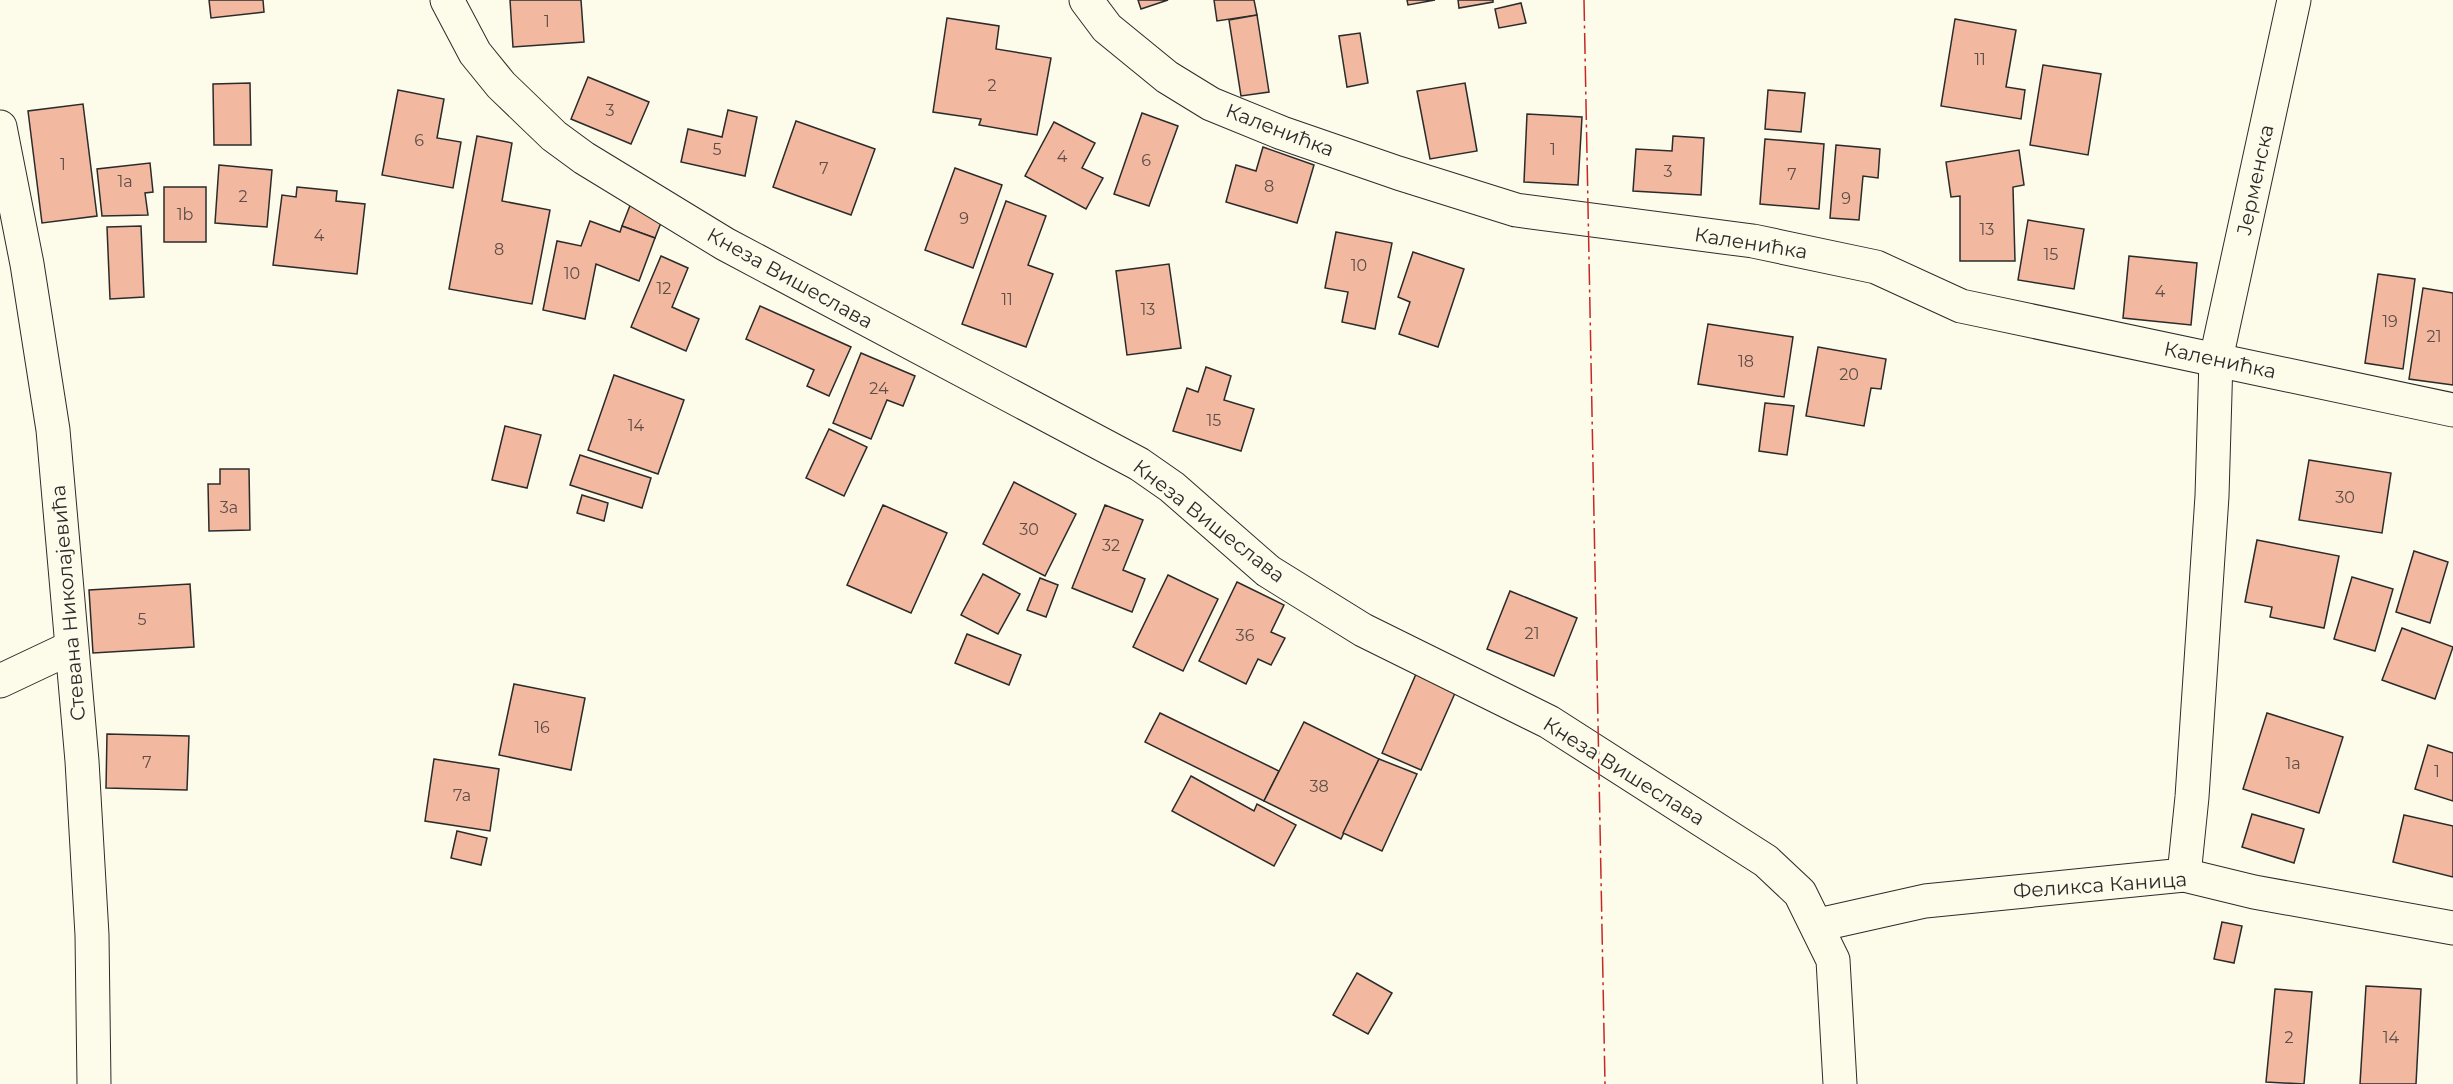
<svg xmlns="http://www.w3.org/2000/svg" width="2453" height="1084" font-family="Montserrat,sans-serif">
<rect width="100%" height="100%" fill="#fdfbea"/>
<!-- building -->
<g fill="#f2b8a0" stroke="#2b2b2b" stroke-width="1.5">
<path d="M 209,0 L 263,0 L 264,12 L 211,18 Z"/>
<path d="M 510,0 L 581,0 L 584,42 L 513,47 Z"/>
<path d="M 1138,0 L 1168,0 L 1141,9 Z"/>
<path d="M 1214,0 L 1254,0 L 1257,15 L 1217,21 Z"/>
<path d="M 1407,0 L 1435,0 L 1408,5 Z"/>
<path d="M 1458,0 L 1493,0 L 1493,2 L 1459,8 Z"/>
<path d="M 1521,3 L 1526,23 L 1499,28 L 1495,9 Z"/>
<path d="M 1257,15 L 1269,92 L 1241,96 L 1229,20 Z"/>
<path d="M 947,18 L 999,26 L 996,49 L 1051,58 L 1037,135 L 979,125 L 981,119 L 933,112 Z"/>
<path d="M 1955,19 L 2016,30 L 2006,87 L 2025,90 L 2021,119 L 1941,106 Z"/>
<path d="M 1360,33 L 1368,83 L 1347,87 L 1339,36 Z"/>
<path d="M 2043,65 L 2101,74 L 2088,155 L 2030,145 Z"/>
<path d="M 588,77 L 649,102 L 631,144 L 571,119 Z"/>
<path d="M 250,83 L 251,145 L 214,145 L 213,84 Z"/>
<path d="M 1465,83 L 1477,151 L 1430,159 L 1417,91 Z"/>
<path d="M 398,90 L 444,99 L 437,138 L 461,142 L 453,188 L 382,175 Z"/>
<path d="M 1768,90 L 1805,93 L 1801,132 L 1765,129 Z"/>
<path d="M 83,104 L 97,216 L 42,223 L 28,111 Z"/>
<path d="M 728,110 L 757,117 L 745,176 L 681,162 L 688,129 L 722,137 Z"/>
<path d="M 1142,113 L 1178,126 L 1149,206 L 1114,194 Z"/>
<path d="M 1527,114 L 1582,117 L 1578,185 L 1524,182 Z"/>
<path d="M 796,121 L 875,149 L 851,215 L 773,187 Z"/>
<path d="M 1054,122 L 1095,143 L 1082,168 L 1103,178 L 1086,209 L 1025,176 Z"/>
<path d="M 477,136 L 512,143 L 502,201 L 550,210 L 532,304 L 449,289 Z"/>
<path d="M 1673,136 L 1704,138 L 1701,195 L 1633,191 L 1636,149 L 1672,151 Z"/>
<path d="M 1765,139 L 1824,144 L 1819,209 L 1760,204 Z"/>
<path d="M 1836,145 L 1880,149 L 1878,178 L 1863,176 L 1859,220 L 1830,218 Z"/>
<path d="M 1263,147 L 1314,165 L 1297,223 L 1226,202 L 1236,165 L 1256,171 Z"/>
<path d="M 2019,150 L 2024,185 L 2013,187 L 2015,261 L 1960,261 L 1960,196 L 1951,197 L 1946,162 Z"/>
<path d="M 150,163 L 153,192 L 145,193 L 148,215 L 102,216 L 97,169 Z"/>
<path d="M 219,165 L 272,170 L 267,227 L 215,223 Z"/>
<path d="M 955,168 L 1002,185 L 973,268 L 925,250 Z"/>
<rect x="164" y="187" width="42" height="55"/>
<path d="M 297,187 L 337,191 L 336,201 L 365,204 L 357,274 L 273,265 L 282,195 L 296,197 Z"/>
<path d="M 1006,201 L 1046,216 L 1028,265 L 1053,274 L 1026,347 L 962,324 Z"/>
<path d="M 631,203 L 664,215 L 655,238 L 622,226 Z"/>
<path d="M 2028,220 L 2084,229 L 2074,289 L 2018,280 Z"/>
<path d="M 590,221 L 620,232 L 622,226 L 655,238 L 639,281 L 596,264 L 585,319 L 543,310 L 557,241 L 581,246 Z"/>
<path d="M 141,226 L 144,297 L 110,299 L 107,227 Z"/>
<path d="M 1336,232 L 1392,243 L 1375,329 L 1342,322 L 1348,292 L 1325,288 Z"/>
<path d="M 1413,252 L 1464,269 L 1438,347 L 1399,334 L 1410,302 L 1398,297 Z"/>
<path d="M 661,256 L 688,268 L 672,307 L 699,319 L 686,351 L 631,327 Z"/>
<path d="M 2129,256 L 2197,263 L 2191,325 L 2123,318 Z"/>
<path d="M 1169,264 L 1181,348 L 1127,355 L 1116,271 Z"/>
<path d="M 2378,274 L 2415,279 L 2403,369 L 2365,363 Z"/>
<path d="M 2423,288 L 2453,293 L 2453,385 L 2409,379 Z"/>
<path d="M 760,306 L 851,347 L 829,396 L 807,386 L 814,370 L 746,339 Z"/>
<path d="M 1708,324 L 1793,337 L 1784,397 L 1698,384 Z"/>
<path d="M 1818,347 L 1886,359 L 1881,389 L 1871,388 L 1864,426 L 1806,416 Z"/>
<path d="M 861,353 L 915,376 L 903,406 L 887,400 L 871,439 L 833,423 Z"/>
<path d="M 1206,367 L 1231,376 L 1224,400 L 1254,409 L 1241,451 L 1173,431 L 1187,388 L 1198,392 Z"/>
<path d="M 614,375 L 684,400 L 658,474 L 588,450 Z"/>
<path d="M 1765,403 L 1794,406 L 1787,455 L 1759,451 Z"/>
<path d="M 505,426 L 541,435 L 527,488 L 492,480 Z"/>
<path d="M 829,429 L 867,447 L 844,496 L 806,478 Z"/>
<path d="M 580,455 L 651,478 L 642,508 L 570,485 Z"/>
<path d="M 2309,460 L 2391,473 L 2382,533 L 2299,520 Z"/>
<path d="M 220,469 L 249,469 L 250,530 L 209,531 L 208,484 L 220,484 Z"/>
<path d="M 1014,482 L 1076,514 L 1045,576 L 983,544 Z"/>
<path d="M 582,495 L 608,503 L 604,521 L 577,513 Z"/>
<path d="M 883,505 L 947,533 L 911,613 L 847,585 Z"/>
<path d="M 1105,505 L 1143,520 L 1123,570 L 1145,579 L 1132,612 L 1072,588 Z"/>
<path d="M 2257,540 L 2339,556 L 2324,628 L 2270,617 L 2272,607 L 2245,602 Z"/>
<path d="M 2414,551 L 2448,562 L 2430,623 L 2396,612 Z"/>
<path d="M 983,574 L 1020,594 L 998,634 L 961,615 Z"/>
<path d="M 1168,575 L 1218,599 L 1183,671 L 1133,647 Z"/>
<path d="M 2352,577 L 2393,589 L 2375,651 L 2334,639 Z"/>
<path d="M 1040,578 L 1058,585 L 1046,617 L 1027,610 Z"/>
<path d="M 1237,582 L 1284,605 L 1271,632 L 1285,638 L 1271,665 L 1258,659 L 1246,684 L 1199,661 Z"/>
<path d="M 190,584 L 194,647 L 93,653 L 89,590 Z"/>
<path d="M 1510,591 L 1577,618 L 1554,676 L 1487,649 Z"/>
<path d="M 2402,628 L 2453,647 L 2435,699 L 2382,680 Z"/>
<path d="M 967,634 L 1021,655 L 1009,685 L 955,663 Z"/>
<path d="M 1416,674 L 1456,691 L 1421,770 L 1382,753 Z"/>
<path d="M 514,684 L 585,698 L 571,770 L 499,755 Z"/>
<path d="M 1160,713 L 1279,771 L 1264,801 L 1145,742 Z"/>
<path d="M 2267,713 L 2343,737 L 2319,813 L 2243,789 Z"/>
<path d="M 1304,722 L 1379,759 L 1341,839 L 1264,801 Z"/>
<path d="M 107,734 L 189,736 L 187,790 L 106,788 Z"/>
<path d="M 2428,745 L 2453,753 L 2453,801 L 2415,789 Z"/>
<path d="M 434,759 L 499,769 L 490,831 L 425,821 Z"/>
<path d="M 1379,759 L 1417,774 L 1382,851 L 1343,833 Z"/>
<path d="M 1191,776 L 1254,811 L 1257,804 L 1296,825 L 1274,866 L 1172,811 Z"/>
<path d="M 2252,814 L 2304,829 L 2294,863 L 2242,847 Z"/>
<path d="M 2404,815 L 2453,826 L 2453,877 L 2393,862 Z"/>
<path d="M 457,831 L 487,838 L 481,865 L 451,858 Z"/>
<path d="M 2222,922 L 2242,926 L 2234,963 L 2214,959 Z"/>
<path d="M 1357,973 L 1392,993 L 1368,1034 L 1333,1015 Z"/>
<path d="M 2366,986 L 2421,989 L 2416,1084 L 2360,1084 Z"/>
<path d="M 2275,989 L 2312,992 L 2304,1084 L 2266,1082 Z"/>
</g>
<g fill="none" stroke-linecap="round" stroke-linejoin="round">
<!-- street casing -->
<g stroke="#2b2b2b" stroke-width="35">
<g id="street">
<path d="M 447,0 L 475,53 L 501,85 L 554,136 L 584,158 L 725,244 L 1139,464 L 1172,487 L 1268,571 L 1363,630 L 1549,722 L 1766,861 L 1800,893 L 1833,960 L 1840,1084"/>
<path d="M 1086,0 L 1107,28 L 1167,77 L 1211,104 L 1282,133 L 1398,173 L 1516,210 L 1753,241 L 1876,267 L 1961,306 L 2453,410"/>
<path d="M 0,127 L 27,264 L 53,430 L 82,761 L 92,935 L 94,1084"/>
<path d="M 0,681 L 70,648"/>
<path d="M 2184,875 L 2192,797 L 2212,496 L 2216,359 L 2294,0"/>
<path d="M 1818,925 L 1925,901 L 2184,875 L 2254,892 L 2453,928"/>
</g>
</g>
<!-- street -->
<use href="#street" stroke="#fdfbea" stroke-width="33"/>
<!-- power -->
<path stroke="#c62828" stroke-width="1.5" stroke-dasharray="21 4.5 3 4.5" stroke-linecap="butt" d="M 1584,0 L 1605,1084"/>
</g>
<g text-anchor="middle" stroke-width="4.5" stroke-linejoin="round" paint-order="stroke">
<!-- number labels -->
<g font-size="16" fill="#5d4e48">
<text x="547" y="27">1</text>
<text x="1980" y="65">11</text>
<text x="992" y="91">2</text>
<text x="610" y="116">3</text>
<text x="419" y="146">6</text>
<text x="717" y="155">5</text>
<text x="1553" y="155">1</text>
<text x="1062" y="162">4</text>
<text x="1146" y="166">6</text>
<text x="63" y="170">1</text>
<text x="824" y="174">7</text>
<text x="1668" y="177">3</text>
<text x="1792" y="180">7</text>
<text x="125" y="187">1a</text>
<text x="1269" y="192">8</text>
<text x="243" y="202">2</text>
<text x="1846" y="204">9</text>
<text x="185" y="220">1b</text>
<text x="964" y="224">9</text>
<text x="1987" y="235">13</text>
<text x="319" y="241">4</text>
<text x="499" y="255">8</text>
<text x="2051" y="260">15</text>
<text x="1359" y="271">10</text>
<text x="572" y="279">10</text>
<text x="664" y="294">12</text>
<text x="2160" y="297">4</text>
<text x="1007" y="305">11</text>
<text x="1148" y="315">13</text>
<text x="2390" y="327">19</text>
<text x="2434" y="342">21</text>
<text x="1746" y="367">18</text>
<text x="1849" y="380">20</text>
<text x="879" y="394">24</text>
<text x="1214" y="426">15</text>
<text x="636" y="431">14</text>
<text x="2345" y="503">30</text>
<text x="229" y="513">3a</text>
<text x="1029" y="535">30</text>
<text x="1111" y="551">32</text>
<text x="142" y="625">5</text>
<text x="1532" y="639">21</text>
<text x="1245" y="641">36</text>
<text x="542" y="733">16</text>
<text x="147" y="768">7</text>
<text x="2293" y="769">1a</text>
<text x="2437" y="777">1</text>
<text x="1319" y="792">38</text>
<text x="462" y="801">7a</text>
<text x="2289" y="1043">2</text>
<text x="2391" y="1043">14</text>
</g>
<!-- street labels -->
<g font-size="20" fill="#2b2b2b" stroke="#fdfbea">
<text transform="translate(1280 130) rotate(21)" y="7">Каленићка</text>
<text transform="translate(2255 180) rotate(-78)" y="7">Јерменска</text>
<text transform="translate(1751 243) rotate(9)" y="7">Каленићка</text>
<text transform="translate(790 278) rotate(29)" y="7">Кнеза Вишеслава</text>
<text transform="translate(2220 360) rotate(12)" y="7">Каленићка</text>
<text transform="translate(1209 521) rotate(38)" y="7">Кнеза Вишеслава</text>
<text transform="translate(68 603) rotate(-95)" y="7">Стевана Николајевића</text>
<text transform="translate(1624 771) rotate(32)" y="7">Кнеза Вишеслава</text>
<text transform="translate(2100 885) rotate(-4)" y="7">Феликса Каница</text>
</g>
</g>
</svg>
